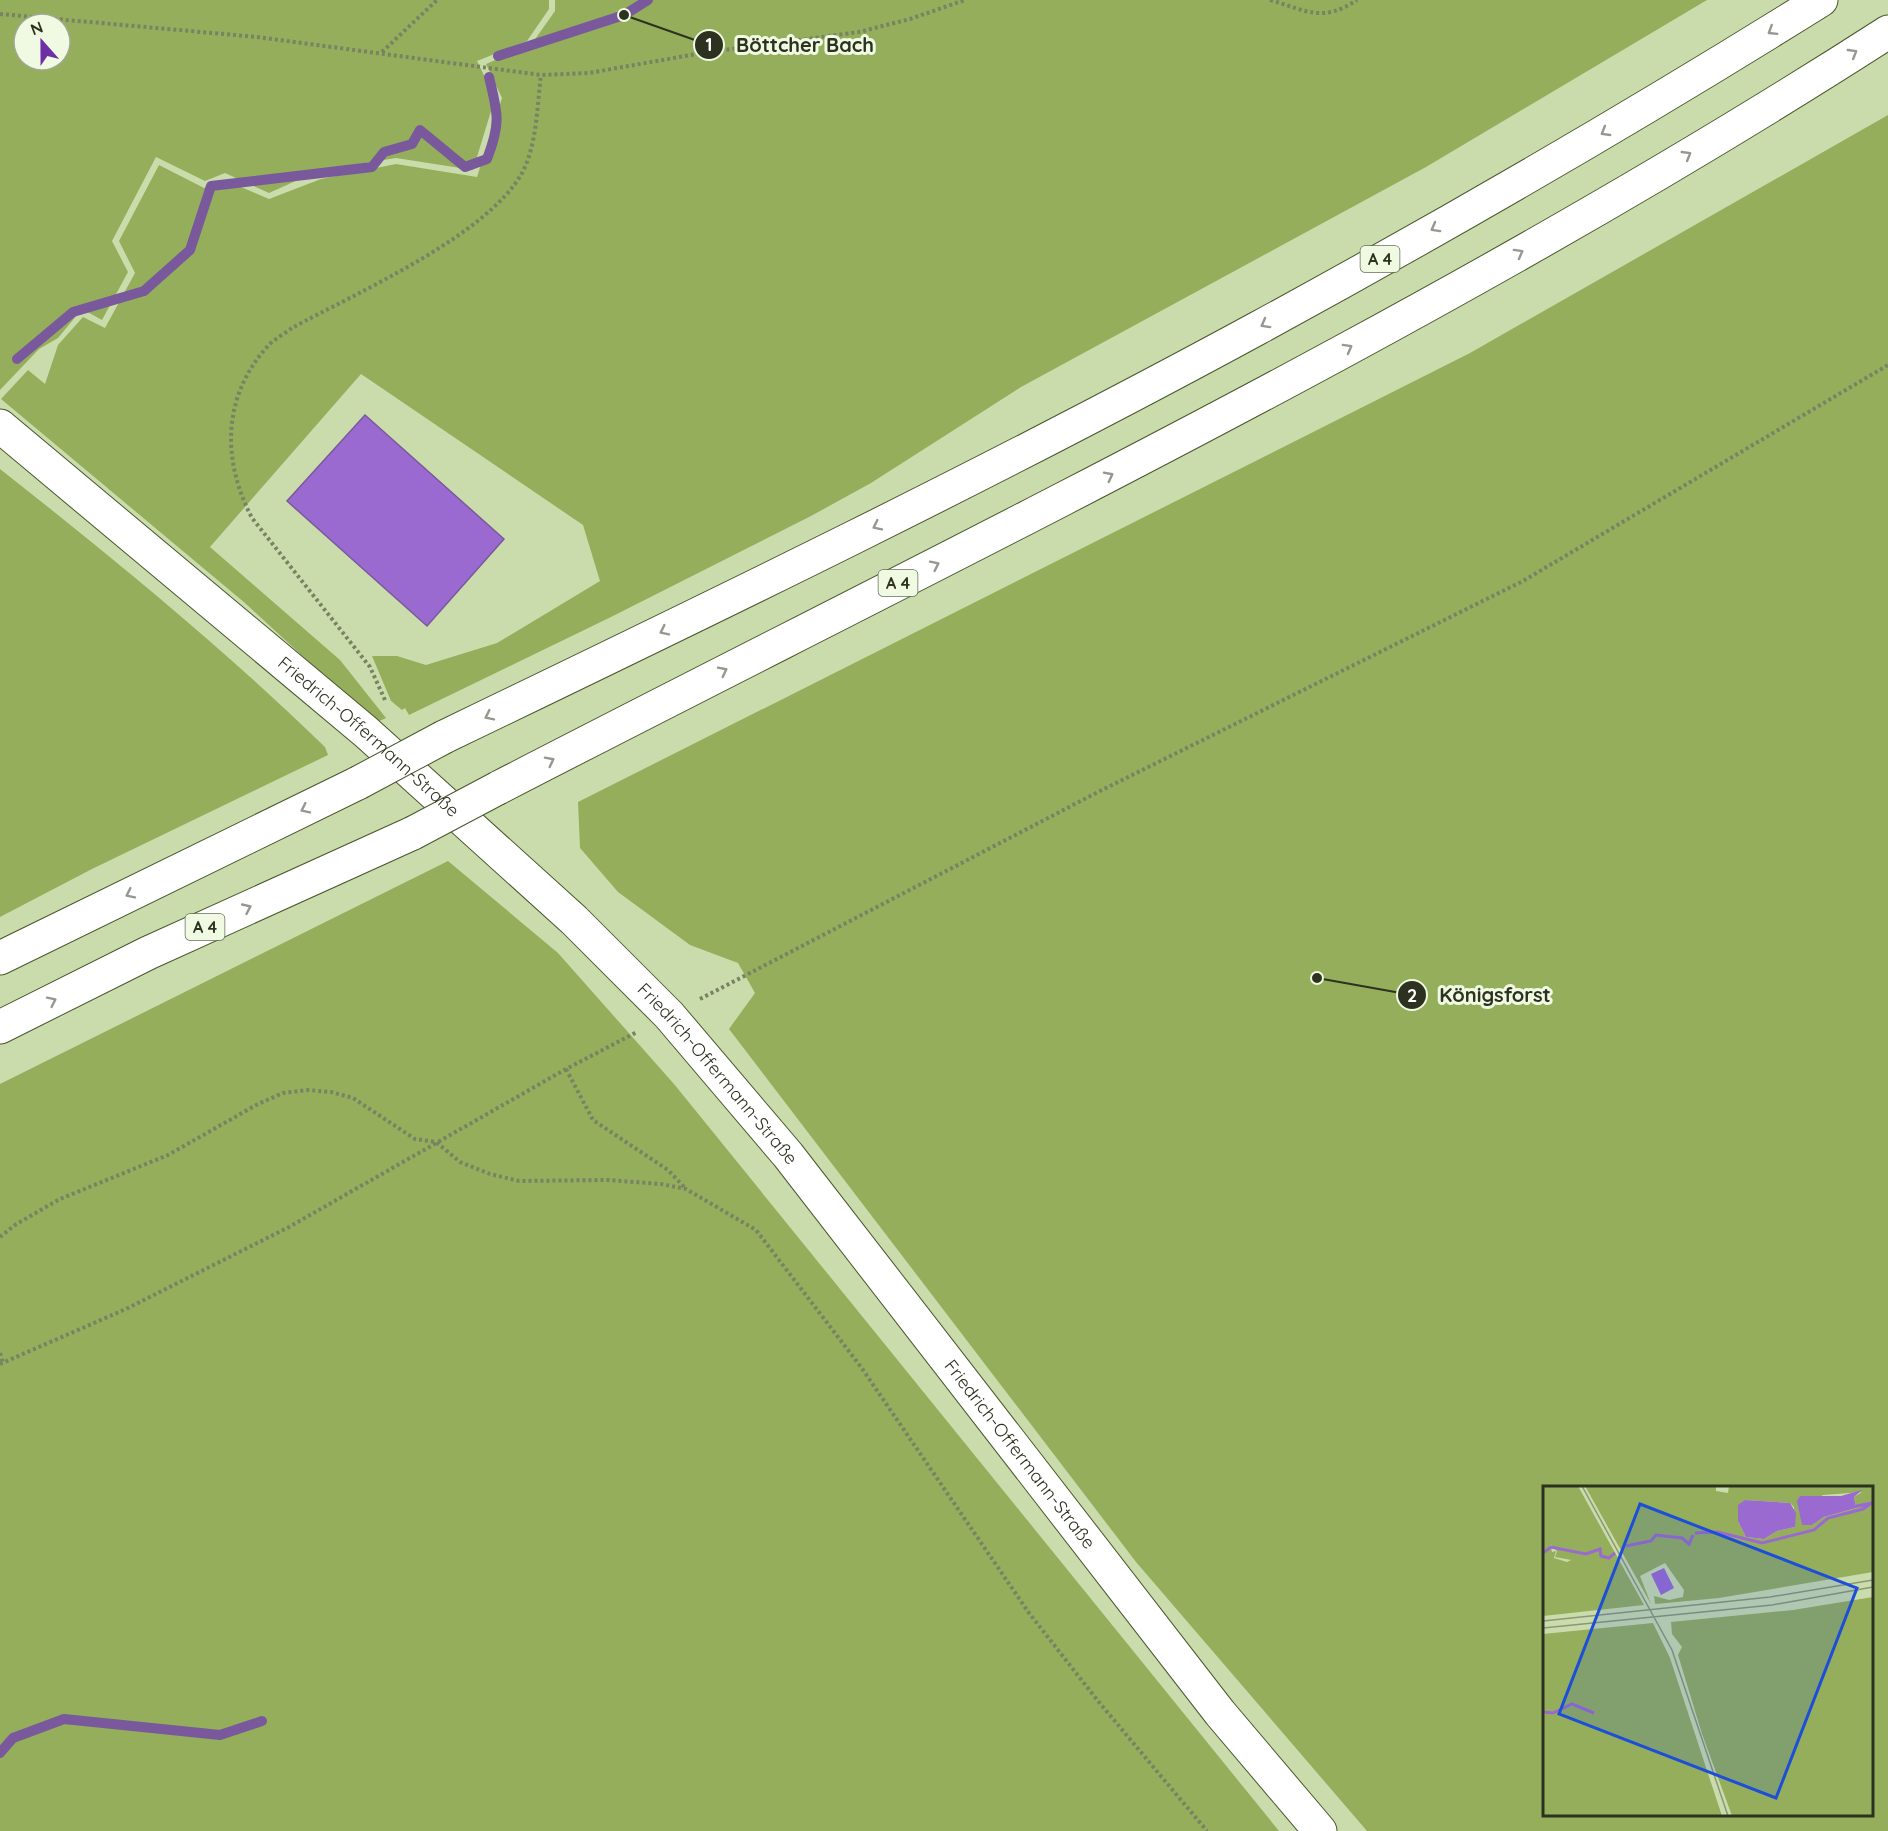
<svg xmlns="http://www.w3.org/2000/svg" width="1888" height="1831" font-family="Quicksand,sans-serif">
<rect width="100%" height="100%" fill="#cbdcac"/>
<!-- green -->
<g fill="#94ae5c" fill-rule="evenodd">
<path d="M 0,0 L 549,0 L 549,9 L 527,41 L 477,61 L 495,98 L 473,170 L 396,158 L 320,170 L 269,193 L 225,173 L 205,181 L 156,157 L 112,241 L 128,272 L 102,320 L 82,309 L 58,338 L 39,349 L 0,390 ZM 24,24 L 60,24 L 60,60 L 24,60 Z"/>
<path d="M 555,0 L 1707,0 L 1426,167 L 1021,387 L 871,483 L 811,516 L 611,617 L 409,715 L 405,708 L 402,710 L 391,701 L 372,656 L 397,656 L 426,665 L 497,643 L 600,581 L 583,525 L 361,374 L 210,547 L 340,660 L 386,718 L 375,723 L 245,603 L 1,399 L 28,370 L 45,384 L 58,345 L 83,317 L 105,328 L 135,273 L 119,241 L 159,165 L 204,188 L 225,180 L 269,199 L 321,179 L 396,164 L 477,177 L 502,98 L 486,64 L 531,45 L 555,11 Z"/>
<path d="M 1888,115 L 1888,1831 L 1367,1831 L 1136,1562 L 729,1029 L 755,993 L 738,963 L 690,945 L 618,892 L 580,848 L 578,802 L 1470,353 ZM 1544,1488 L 1872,1488 L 1872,1814 L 1544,1814 Z"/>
<path d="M 0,469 C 112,557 223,648 325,747 L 328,755 L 92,869 L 0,917 Z"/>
<path d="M 448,861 L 558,953 L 674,1084 L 1279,1831 L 0,1831 L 0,1084 Z"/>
</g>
<!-- water -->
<path fill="#9a6ad1" stroke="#79599c" stroke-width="1.5" d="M 365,415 L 504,539 L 427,626 L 287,501 Z"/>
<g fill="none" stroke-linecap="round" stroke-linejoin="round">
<!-- stream -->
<g stroke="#79599c" stroke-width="10">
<path d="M 498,56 L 624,15 L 648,0"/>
<path d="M 17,359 L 73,312 L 144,291 L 190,250 L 211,186 L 372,167 L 384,152 L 412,144 L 420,130 L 465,167 L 487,159 C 501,123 498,114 489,77"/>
<path d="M 0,1753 L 13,1738 L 64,1719 L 220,1735 L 262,1721"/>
</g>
<!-- secondary casing -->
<g stroke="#49562c" stroke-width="35">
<g id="secondary">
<path id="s1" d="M 0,426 L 366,732 L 574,920 L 669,1015 L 788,1155 L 1220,1713 L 1320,1831"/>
</g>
</g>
<!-- highway casing -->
<g stroke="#49562c" stroke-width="35">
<g id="highway">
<path d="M 444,737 C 718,605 991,473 1258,328 C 1449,224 1637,115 1821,0"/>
<path d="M 498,788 C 966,546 1444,318 1888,32"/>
<path d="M 0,958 L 358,783"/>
<path d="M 0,1027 L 148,953 L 413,833"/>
</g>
</g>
<!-- path -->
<g stroke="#788363" stroke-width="4" stroke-dasharray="3 3" stroke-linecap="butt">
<path d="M 1270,0 C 1308,11 1322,23 1357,0"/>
<path d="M 0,14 L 257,37 L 541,75 L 589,73 L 702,53 L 859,32 L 910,19 L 965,0"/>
<path d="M 382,52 L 437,0"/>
<path d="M 385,700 L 370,667 L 252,518 C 222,461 222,397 267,347 C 273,340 284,334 292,328 C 356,293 487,236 522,173 C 537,145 537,106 541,75"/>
<path d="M 700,999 L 1100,791 L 1523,581 L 1888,365"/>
<path d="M 566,1069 L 593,1120 L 668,1170 L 686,1189"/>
<path d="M 0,1237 L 15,1225 L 60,1199 L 168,1155 L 258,1104 L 283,1093 L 308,1090 L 331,1092 L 353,1098 L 415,1139 L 436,1142 L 460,1162 L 490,1174 L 519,1181 L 608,1180 L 661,1184 L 686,1189 L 756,1230 L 861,1367 L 1029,1613 L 1098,1701 L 1207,1831"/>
<path d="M 0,1353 L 3,1363"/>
<path d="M 0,1364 L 126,1309 L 289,1227 L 566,1069 L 637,1032"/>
</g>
<!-- secondary -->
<use href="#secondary" stroke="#fff" stroke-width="33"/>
<!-- highway -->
<use href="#highway" stroke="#fff" stroke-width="33"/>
<!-- highway-bridge casing -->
<g stroke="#49562c" stroke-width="35" stroke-linecap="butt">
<g id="highway-bridge">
<path d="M 358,783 L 444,737"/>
<path d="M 413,833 L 498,788"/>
</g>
</g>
<!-- highway-bridge -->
<use href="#highway-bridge" stroke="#fff" stroke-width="33"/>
</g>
<!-- one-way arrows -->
<defs><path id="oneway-chevron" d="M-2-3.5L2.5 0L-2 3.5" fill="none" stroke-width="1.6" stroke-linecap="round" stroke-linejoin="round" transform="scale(1.5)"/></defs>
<g stroke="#96988f">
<use href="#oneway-chevron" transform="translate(1772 31) rotate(148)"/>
<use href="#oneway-chevron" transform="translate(1853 53) rotate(-31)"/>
<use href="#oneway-chevron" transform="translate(1605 132) rotate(149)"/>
<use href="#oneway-chevron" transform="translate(1687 155) rotate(-31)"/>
<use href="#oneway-chevron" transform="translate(1435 228) rotate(151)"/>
<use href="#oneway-chevron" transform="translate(1519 253) rotate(-29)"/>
<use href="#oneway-chevron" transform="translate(1265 324) rotate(151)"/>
<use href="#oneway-chevron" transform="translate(1348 348) rotate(-29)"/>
<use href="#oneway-chevron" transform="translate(1109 476) rotate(-27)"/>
<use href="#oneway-chevron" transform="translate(877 526) rotate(154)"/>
<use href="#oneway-chevron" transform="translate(935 565) rotate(-26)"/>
<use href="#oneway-chevron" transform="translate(664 631) rotate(154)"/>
<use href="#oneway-chevron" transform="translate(723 671) rotate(-27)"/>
<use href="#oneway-chevron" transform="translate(489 716) rotate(154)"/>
<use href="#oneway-chevron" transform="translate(550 761) rotate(-27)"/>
<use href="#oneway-chevron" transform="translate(305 809) rotate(154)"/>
<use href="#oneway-chevron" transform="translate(130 894) rotate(154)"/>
<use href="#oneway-chevron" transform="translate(247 908) rotate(-25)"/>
<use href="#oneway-chevron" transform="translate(52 1001) rotate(-26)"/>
</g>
<g text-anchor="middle" stroke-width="6" stroke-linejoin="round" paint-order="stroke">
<!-- shield labels -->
<g fill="#f0f9e1" stroke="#676e59" stroke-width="1.5">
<rect x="1360.5" y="246" width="39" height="26" rx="4.5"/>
<rect x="878.5" y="570" width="39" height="26" rx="4.5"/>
<rect x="185.5" y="914" width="39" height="26" rx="4.5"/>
</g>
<g font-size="16" font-weight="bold" fill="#2c321f">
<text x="1380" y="265">A 4</text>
<text x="898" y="589">A 4</text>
<text x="205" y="933">A 4</text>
</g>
<!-- street labels -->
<g font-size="18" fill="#2c321f" stroke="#f0f9e1">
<text dy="6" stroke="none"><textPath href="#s1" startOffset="482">Friedrich-Offermann-Straße</textPath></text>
<text dy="6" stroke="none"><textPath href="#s1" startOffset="968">Friedrich-Offermann-Straße</textPath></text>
<text dy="6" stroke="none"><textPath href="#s1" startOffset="1454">Friedrich-Offermann-Straße</textPath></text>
</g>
</g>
<!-- overview -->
<g transform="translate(1543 1486)">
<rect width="330" height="330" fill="#cbdcac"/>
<path d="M 0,0 L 35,0 L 101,119 L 0,130 L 0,69 L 8,61 L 9,66 L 13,65 L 11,72 L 24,76 L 28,74 L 12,71 L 14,65 L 8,59 L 0,68 ZM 42,0 L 173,0 L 173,5 L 185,7 L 186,0 L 330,0 L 330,86 L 176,112 L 112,118 L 111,110 L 126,114 L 140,111 L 141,104 L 122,77 L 97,90 L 108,118 ZM 319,6 L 311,11 L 313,22 L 281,31 L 269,39 L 259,37 L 258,26 L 280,9 ZM 202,14 L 247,17 L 251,21 L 252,41 L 234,45 L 221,53 L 203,51 L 195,35 L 195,23 ZM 330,111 L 330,330 L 189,330 L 159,248 L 135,169 L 139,161 L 129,148 L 128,136 L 250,124 ZM 110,137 L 127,172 L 179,330 L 0,330 L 0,148 Z" fill="#94ae5c" fill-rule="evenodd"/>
<path d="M 319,4 L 311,11 L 313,22 L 281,31 L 269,39 L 259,39 L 254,15 L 257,10 L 298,10 ZM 202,14 L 247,17 L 253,27 L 252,41 L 234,45 L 221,53 L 203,51 L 195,35 L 195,19 ZM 121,82 L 131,102 L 118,109 L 108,88 Z" fill="#9a6ad1"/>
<path fill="none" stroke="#9a6ad1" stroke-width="3" d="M 309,21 L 329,17M 152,47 L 175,46 L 219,57 L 271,44 L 285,32 L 320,23 L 330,16M 83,60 L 108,55 L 113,49 L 139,52 L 146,58 L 150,49M 0,67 L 8,61 L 43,68 L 57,63 L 58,70 L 66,72 L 72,67M 0,226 L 10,227 L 29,218 L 51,227"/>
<path fill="none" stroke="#8b9874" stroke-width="1.5" d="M 39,0 L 129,164 L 185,330M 0,135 L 227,111 L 330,94M 0,142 L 229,119 L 330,101"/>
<path fill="#1d4ed8" fill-opacity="0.15" stroke="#1d4ed8" stroke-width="3" d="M 97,18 L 314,102 L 233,312 L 16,228 Z"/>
<rect width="330" height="330" fill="none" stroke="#2c321f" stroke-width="3"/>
</g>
<!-- callouts -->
<path fill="none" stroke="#2c321f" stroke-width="2" d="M624 15L709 45M1317 978L1412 995"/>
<g fill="#2c321f" stroke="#f0f9e1" stroke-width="2">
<circle cx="624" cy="15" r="6"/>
<circle cx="1317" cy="978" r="6"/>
<circle cx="709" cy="45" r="15"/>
<circle cx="1412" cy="995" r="15"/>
</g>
<g font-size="18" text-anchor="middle" font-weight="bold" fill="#fff">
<text x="709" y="51">1</text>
<text x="1412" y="1002">2</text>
</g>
<g font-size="20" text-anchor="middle" font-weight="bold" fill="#2c321f" stroke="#f0f9e1" stroke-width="6" stroke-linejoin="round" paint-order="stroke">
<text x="805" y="52">Böttcher Bach</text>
<text x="1495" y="1002">Königsforst</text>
</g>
<!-- north arrow -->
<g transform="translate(42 42) rotate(339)"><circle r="28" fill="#f0f9e1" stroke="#a2a993" stroke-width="1.5"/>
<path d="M0-4.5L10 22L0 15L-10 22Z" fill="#6c2fa5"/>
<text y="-9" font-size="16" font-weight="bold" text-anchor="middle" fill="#2c321f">N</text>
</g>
</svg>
